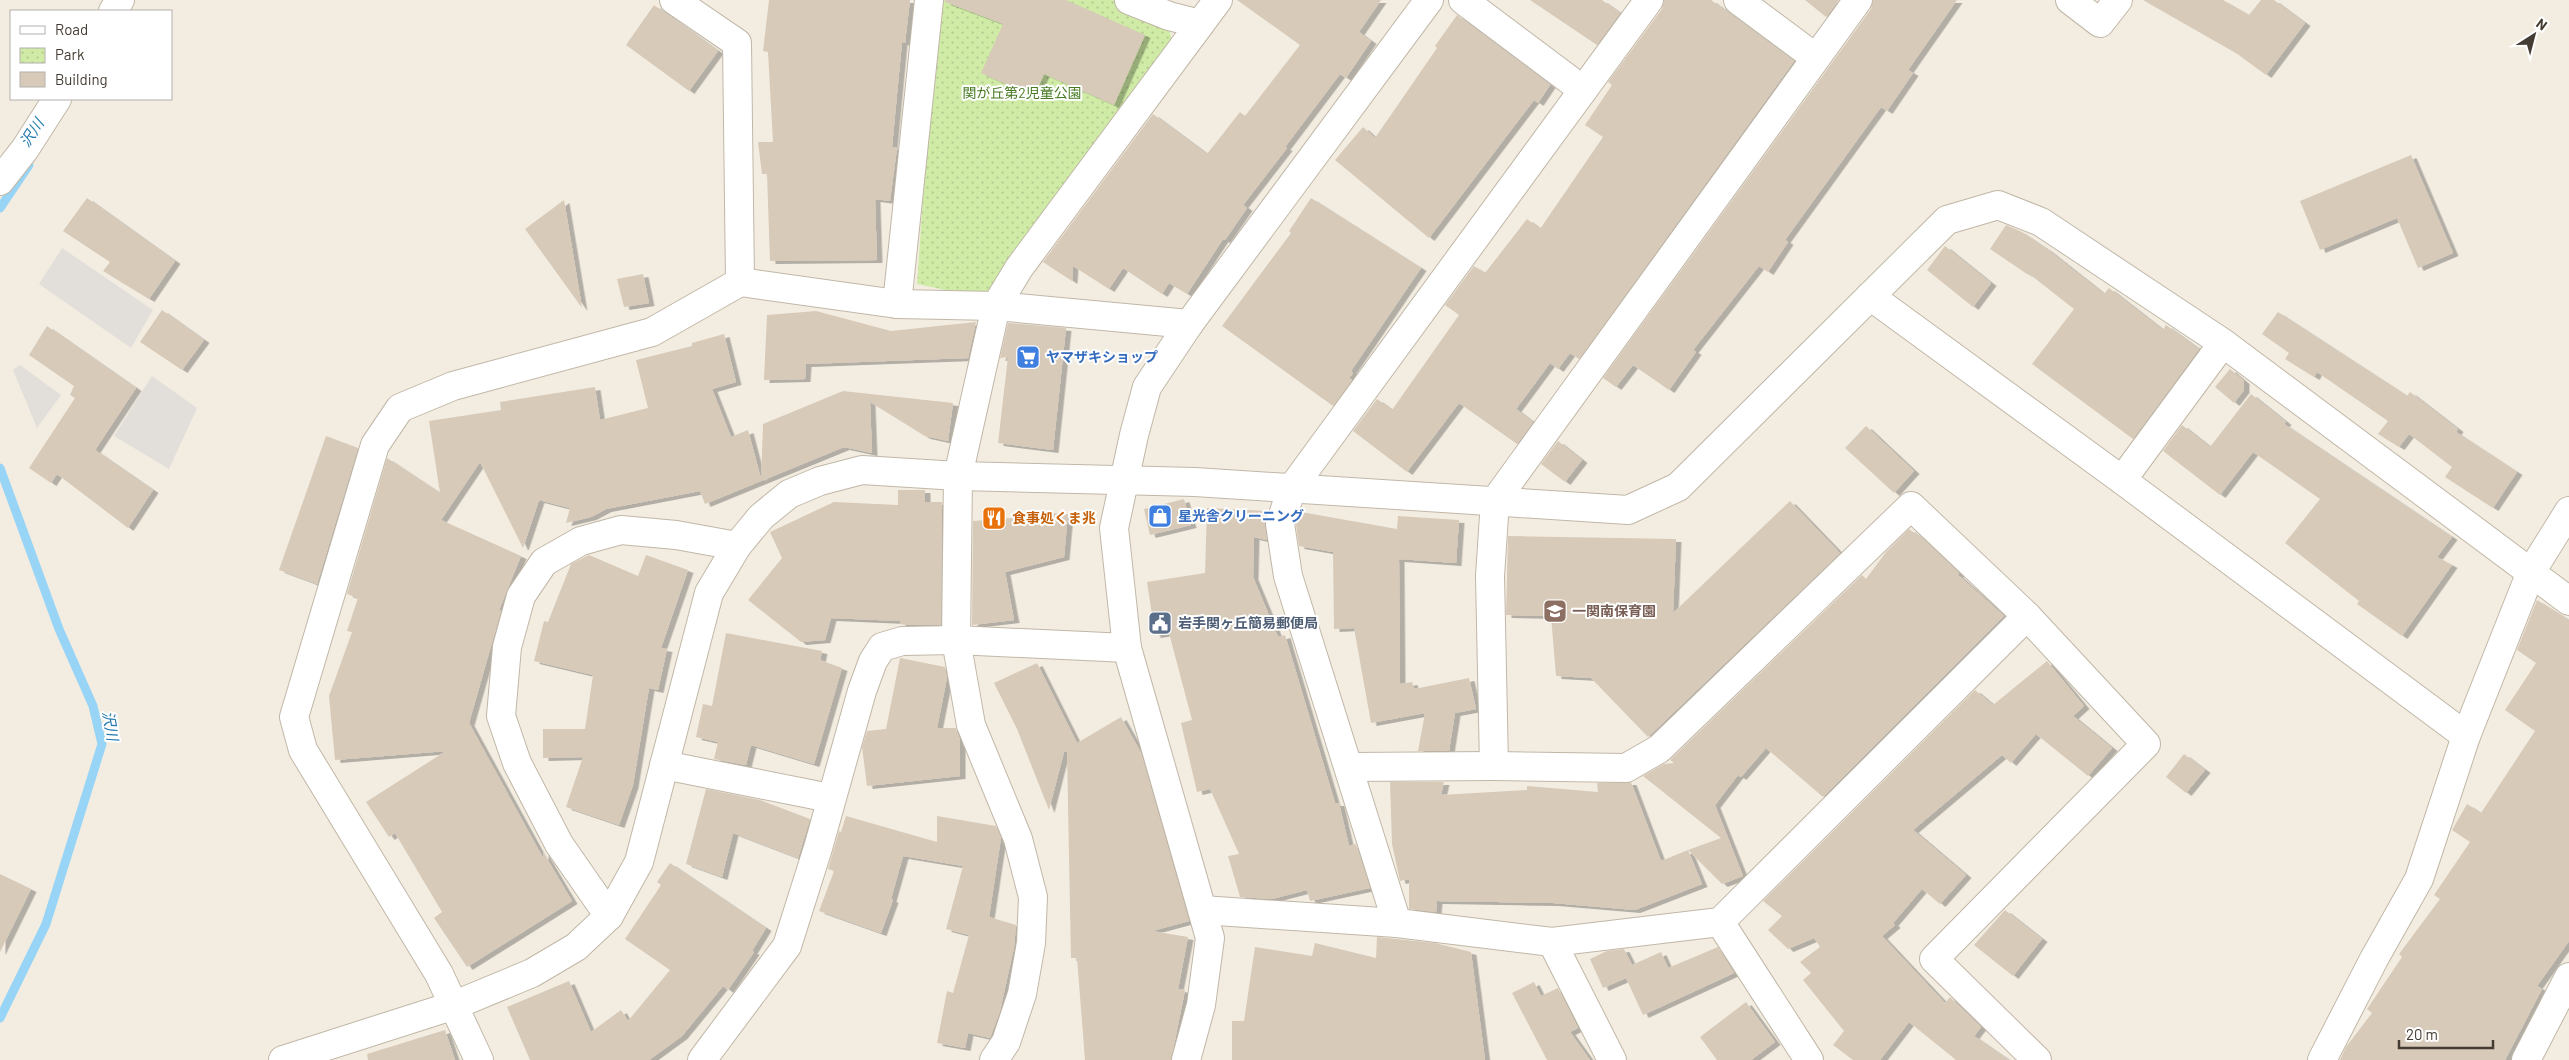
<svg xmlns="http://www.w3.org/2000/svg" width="2569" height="1060" font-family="Barlow,'Noto Sans JP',sans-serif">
<defs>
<pattern id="park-dots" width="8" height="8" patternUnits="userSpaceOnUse" patternTransform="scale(1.25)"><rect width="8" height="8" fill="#cfeba6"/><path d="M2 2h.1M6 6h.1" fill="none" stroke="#b3ca8f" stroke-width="1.8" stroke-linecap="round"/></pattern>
<filter id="shadow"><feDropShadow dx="5.5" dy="3" stdDeviation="0" flood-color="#0004"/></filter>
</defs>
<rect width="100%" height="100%" fill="#f3ede1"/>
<!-- park -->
<path fill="url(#park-dots)" d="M 937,0 L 1113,0 L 1167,21 L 1173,44 L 983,298 L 917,284 Z"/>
<!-- parking -->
<g fill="#e2dfdb">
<path d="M 62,248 L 153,310 L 131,348 L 39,284 Z"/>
<path d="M 20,365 L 61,395 L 37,428 L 13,370 Z"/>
<path d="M 152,376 L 197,408 L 169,469 L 114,436 Z"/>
</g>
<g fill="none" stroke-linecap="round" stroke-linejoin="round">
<!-- stream -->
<g stroke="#97d4f6" stroke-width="9">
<path d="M 0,208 L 29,165"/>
<path d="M 0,468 L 59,629 L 93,706 L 102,744 L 46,924 L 0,1018"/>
</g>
</g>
<!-- building -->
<g fill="#d8cab9" filter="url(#shadow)">
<path d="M 769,0 L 910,0 L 905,43 L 902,42 L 892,147 L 897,148 L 890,201 L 875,199 L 877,260 L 770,261 L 767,174 L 762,174 L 758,142 L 773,142 L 768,52 L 763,51 Z"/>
<path d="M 945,0 L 1066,0 L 1145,35 L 1114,105 L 1044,74 L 1034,97 L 981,73 L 1003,24 L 945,2 Z"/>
<path d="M 1237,0 L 1381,0 L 1359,32 L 1371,41 L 1346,78 L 1340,74 L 1285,147 L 1287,148 L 1243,205 L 1247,208 L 1225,240 L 1223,239 L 1187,294 L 1169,283 L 1162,294 L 1123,268 L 1109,289 L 1073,266 L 1072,281 L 1043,262 L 1153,114 L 1207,154 L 1240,112 L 1245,116 L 1300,45 Z"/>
<path d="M 1530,0 L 1602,0 L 1620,13 L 1597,45 Z"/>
<path d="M 1664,0 L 1711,0 L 1794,61 L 1579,359 L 1570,353 L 1558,369 L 1550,363 L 1516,409 L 1533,422 L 1517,444 L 1459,403 L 1407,472 L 1353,431 L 1377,399 L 1392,410 L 1459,315 L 1445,305 L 1474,266 L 1485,273 L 1527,219 L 1540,229 L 1603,137 L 1585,125 L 1612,85 L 1608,82 L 1662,9 Z"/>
<path d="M 1805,0 L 1839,0 L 1826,17 Z"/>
<path d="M 1873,0 L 1957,0 L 1908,70 L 1913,73 L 1887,111 L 1881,107 L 1785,240 L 1788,242 L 1768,272 L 1759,266 L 1693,350 L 1696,352 L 1669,390 L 1633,365 L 1616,387 L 1603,378 L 1871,9 Z"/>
<path d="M 2143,0 L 2223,0 L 2249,15 L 2261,0 L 2274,0 L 2305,23 L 2266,75 L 2236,53 Z"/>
<path d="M 654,5 L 718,51 L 689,91 L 626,45 Z"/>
<path d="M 1457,15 L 1550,85 L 1538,103 L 1534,100 L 1429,238 L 1335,160 L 1363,127 L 1375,138 L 1437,48 L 1435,46 Z"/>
<path d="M 2411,155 L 2453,253 L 2418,268 L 2397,218 L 2320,250 L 2300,201 Z"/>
<path d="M 87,198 L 175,261 L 149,299 L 103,271 L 110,262 L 63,231 Z"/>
<path d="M 1311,198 L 1421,268 L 1351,371 L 1353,373 L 1349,378 L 1352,380 L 1333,406 L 1222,326 L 1291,233 L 1289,231 Z"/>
<path d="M 564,200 L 582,308 L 525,229 Z"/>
<path d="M 2006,225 L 2020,231 L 2047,249 L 2104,294 L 2109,288 L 2163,330 L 2166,325 L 2199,349 L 2133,439 L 2032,364 L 2074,309 L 2028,273 L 2027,274 L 1990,249 Z"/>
<path d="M 1945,246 L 1991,283 L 1973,307 L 1927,270 Z"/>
<path d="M 643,274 L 649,303 L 624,307 L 617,279 Z"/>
<path d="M 162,310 L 204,340 L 182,370 L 140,342 Z"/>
<path d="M 816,311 L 891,331 L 976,322 L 968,358 L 806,364 L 805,379 L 764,380 L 767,315 Z"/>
<path d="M 2278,312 L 2407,396 L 2410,392 L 2458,429 L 2456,432 L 2517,472 L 2493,508 L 2445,477 L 2452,467 L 2409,434 L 2399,447 L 2378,434 L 2388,421 L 2317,372 L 2314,377 L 2285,359 L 2289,353 L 2262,334 Z"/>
<path d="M 1008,323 L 1066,328 L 1053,450 L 998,443 L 1008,357 L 1000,358 Z"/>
<path d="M 47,326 L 136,388 L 95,450 L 153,490 L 128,528 L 57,474 L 51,483 L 29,468 L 75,398 L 70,395 L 74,386 L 29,355 Z"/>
<path d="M 724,334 L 736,382 L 712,389 L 731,437 L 748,430 L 761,479 L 763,424 L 843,391 L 953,403 L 948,441 L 925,436 L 870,402 L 872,453 L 844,447 L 705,504 L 700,491 L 606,509 L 591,517 L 566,523 L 570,508 L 539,500 L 523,548 L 480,462 L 441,520 L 521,556 L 499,610 L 501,611 L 469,723 L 543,858 L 543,852 L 572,901 L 467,967 L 434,918 L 442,912 L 395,833 L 389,837 L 366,802 L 446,751 L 335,760 L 329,696 L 352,632 L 347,631 L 358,598 L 347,594 L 387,458 L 440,493 L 429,421 L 501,410 L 500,402 L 595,387 L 600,420 L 648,408 L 636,360 L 692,346 L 692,343 Z"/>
<path d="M 2230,369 L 2244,381 L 2244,390 L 2234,403 L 2215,387 Z"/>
<path d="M 2251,394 L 2286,422 L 2284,424 L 2452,537 L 2437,557 L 2452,565 L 2402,636 L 2357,604 L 2359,601 L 2285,543 L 2320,499 L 2253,452 L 2220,495 L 2163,451 L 2182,425 L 2210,447 Z"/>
<path d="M 1866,426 L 1914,471 L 1894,493 L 1845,448 Z"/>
<path d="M 326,436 L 358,448 L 317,584 L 279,570 Z"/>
<path d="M 1558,441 L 1582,460 L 1565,482 L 1541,464 Z"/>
<path d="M 898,490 L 925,490 L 925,502 L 942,502 L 941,625 L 906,625 L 900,624 L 900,621 L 831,618 L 825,640 L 801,642 L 748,600 L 782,558 L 770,532 L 834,502 L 898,505 Z"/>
<path d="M 1184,499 L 1191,525 L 1150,535 L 1144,509 Z"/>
<path d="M 1790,501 L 1840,553 L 1648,737 L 1591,678 L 1556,676 L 1551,616 L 1506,615 L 1508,536 L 1676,539 L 1673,613 Z"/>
<path d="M 1207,508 L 1268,511 L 1265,526 L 1267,540 L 1254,537 L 1253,577 L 1278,637 L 1285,635 L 1335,803 L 1339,803 L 1349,846 L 1356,844 L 1370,888 L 1310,901 L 1307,890 L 1272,899 L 1240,897 L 1228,856 L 1239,854 L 1210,789 L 1197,792 L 1181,723 L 1192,720 L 1169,633 L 1155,635 L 1147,582 L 1205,573 Z"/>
<path d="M 1040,512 L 1068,514 L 1064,557 L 1005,572 L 1014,620 L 972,625 L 973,521 L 1039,516 Z"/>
<path d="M 1301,512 L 1397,529 L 1398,516 L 1459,520 L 1456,563 L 1399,559 L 1400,684 L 1412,682 L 1414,689 L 1469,678 L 1476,709 L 1455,713 L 1449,751 L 1418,751 L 1425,713 L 1371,723 L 1354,628 L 1334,629 L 1333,552 L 1299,546 L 1296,525 Z"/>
<path d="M 1909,529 L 1928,543 L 1959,573 L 1958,575 L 2004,616 L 1823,797 L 1766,748 L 1741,777 L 1738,775 L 1715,805 L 1743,876 L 1722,884 L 1688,850 L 1721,838 L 1643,776 L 1664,764 L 1674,763 L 1670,760 L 1862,575 L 1866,579 L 1886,552 Z"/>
<path d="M 589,555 L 638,576 L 646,555 L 688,570 L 661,648 L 667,649 L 658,690 L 649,688 L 633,785 L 619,825 L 566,807 L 583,757 L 543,758 L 543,729 L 585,729 L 593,675 L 534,661 L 544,621 L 548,622 L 571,564 Z"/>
<path d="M 2537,600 L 2569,620 L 2569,941 L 2537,986 L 2542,989 L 2505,1060 L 2340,1060 L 2346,1047 L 2372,1013 L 2367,1009 L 2402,957 L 2399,954 L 2440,899 L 2434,895 L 2470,842 L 2452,830 L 2467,804 L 2481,813 L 2535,731 L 2505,710 L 2536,663 L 2517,650 Z"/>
<path d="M 726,633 L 822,651 L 820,660 L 842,668 L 814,764 L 751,745 L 746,765 L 714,759 L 718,742 L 696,737 L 703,704 L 712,706 Z"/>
<path d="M 900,658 L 945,667 L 947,678 L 937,728 L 956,728 L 960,740 L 960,776 L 867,786 L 862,747 L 867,731 L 886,729 Z"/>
<path d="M 2047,661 L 2084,706 L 2073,716 L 2112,748 L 2088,776 L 2036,734 L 2011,763 L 2002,755 L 1913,830 L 1966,875 L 1940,904 L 1922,889 L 1893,923 L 1895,925 L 1882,936 L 1945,1003 L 1950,997 L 1981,1027 L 1974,1036 L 2009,1060 L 1956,1060 L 1909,1022 L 1880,1060 L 1853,1060 L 1833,1045 L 1844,1031 L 1803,980 L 1811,973 L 1800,962 L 1820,947 L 1814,938 L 1788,949 L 1768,930 L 1782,916 L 1763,901 L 1975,690 L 1993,705 Z"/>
<path d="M 1037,663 L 1077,743 L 1121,717 L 1141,753 L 1189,921 L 1152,931 L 1188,937 L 1178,989 L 1185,990 L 1171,1060 L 1085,1060 L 1077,958 L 1071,958 L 1067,752 L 1064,752 L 1049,810 L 1017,729 L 994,683 Z"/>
<path d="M 2184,754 L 2205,770 L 2186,793 L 2166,777 Z"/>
<path d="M 1390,782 L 1444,782 L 1441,795 L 1527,790 L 1527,786 L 1598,792 L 1597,783 L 1631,782 L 1661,861 L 1688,850 L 1702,884 L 1635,910 L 1553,903 L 1437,901 L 1436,912 L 1409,909 L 1409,879 L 1400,881 L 1392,844 Z"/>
<path d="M 706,789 L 760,800 L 810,819 L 798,858 L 733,833 L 722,877 L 686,864 Z"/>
<path d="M 846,816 L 937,842 L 937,816 L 996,826 L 1001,838 L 989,917 L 1016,925 L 1014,947 L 1000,1011 L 990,1038 L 968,1033 L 965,1048 L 937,1043 L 947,991 L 953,993 L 969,935 L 946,929 L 963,866 L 903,856 L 891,899 L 893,900 L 881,933 L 819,911 L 834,871 L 828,869 L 839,831 L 841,832 Z"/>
<path d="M 670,863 L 766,928 L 752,951 L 754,952 L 728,990 L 723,986 L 682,1036 L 649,1060 L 530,1060 L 507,1007 L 569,981 L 591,1032 L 621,1010 L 628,1021 L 670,970 L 625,939 L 661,885 L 657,882 Z"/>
<path d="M 0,874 L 31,889 L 0,952 Z"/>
<path d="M 2005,910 L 2042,939 L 2013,976 L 1974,945 Z"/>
<path d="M 1377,937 L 1435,943 L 1471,952 L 1485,1060 L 1232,1060 L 1232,1021 L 1244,1021 L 1255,947 L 1312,956 L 1315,943 L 1376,958 Z"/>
<path d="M 1718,947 L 1734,973 L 1643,1015 L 1626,978 L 1603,988 L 1590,959 L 1607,951 L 1624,949 L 1632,965 L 1661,952 L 1668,968 Z"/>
<path d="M 1534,982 L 1541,996 L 1558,988 L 1578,1028 L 1570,1032 L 1590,1060 L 1547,1060 L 1512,993 Z"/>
<path d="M 1746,1002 L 1775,1042 L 1751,1060 L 1717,1060 L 1700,1037 Z"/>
<path d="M 445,1030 L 455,1060 L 368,1060 L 367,1054 Z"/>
</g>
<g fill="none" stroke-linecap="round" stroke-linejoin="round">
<!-- minor casing -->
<g stroke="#c1b7a7" stroke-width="30">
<g id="minor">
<path d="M 1129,0 L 1169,16 L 1200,24"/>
<path d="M 1463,0 L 1583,90"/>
<path d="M 1738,0 L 1816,58"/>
<path d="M 1858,0 L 1495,501 L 1490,576 L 1494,766 L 1626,768 L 1659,749 L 1911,506 L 2027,616 L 2146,744 L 1934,959 L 2037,1060"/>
<path d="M 2070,0 L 2100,23 L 2118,0"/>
<path d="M 113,11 L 120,0"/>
<path d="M 0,181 L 25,149 L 57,99"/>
<path d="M 740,282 L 897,304 L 996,306 L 1189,324"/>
<path d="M 1870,296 L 2122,480 L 2466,736"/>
<path d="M 897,304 L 929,0"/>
<path d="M 2122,480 L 2223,343"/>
<path d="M 664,765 L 830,798"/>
<path d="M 1349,767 L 1494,766"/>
<path d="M 1202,910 L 1397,923 L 1552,942 L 1720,922 L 2027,616"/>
<path d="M 609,916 L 559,844 L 517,763 L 501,716 L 507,647 L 521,596 L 544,562 L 581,541 L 621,530 L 676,535 L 737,546"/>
<path d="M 1720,922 L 1809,1060"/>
<path d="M 1397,923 L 1288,576 L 1280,524 L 1292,488 L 1649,0"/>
<path d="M 1552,942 L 1612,1060"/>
<path d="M 283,1060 L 455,1005 L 532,973 L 576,947 L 609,916 L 639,862 L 709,593 L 737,546 L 761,517 L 789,494 L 820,481 L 862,470 L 958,476 L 1195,482 L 1628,510 L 1678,487 L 1947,220 L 1998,205 L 2041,222 L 2223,343 L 2569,601"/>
<path d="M 479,1060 L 439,974 L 303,750 L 294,717 L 375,445 L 400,408 L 453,386 L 652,332 L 740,282 L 737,43 L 674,0"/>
<path d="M 702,1060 L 787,946 L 818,848 L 862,691 L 873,661 L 882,647 L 902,641 L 956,640 L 1127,648"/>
<path d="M 994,1060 L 1006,1042 L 1022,994 L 1031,943 L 1033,897 L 1018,839 L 971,725 L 956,640 L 958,476 L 996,306 L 1019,268 L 1218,0"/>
<path d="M 1186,1060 L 1201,1005 L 1210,938 L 1127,648 L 1114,528 L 1134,435 L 1147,387 L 1189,324 L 1429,0"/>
<path d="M 2322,1060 L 2374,959 L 2419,879 L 2466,736 L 2531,572 L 2569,511"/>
<path d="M 2526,1060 L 2569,977"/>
</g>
</g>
<!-- minor -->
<use href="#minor" stroke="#fff" stroke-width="28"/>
</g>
<!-- icons -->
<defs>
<g id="supermarket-square" transform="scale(1.25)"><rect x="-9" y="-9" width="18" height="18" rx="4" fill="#3f7fe0" stroke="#fff"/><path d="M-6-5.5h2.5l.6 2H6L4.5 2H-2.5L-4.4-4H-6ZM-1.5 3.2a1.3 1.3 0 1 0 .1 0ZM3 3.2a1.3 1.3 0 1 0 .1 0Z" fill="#fff"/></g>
<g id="shop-square" transform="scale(1.25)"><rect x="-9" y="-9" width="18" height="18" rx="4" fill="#3f7fe0" stroke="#fff"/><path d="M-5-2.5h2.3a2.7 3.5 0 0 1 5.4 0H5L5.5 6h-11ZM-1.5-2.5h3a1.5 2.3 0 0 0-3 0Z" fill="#fff"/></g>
<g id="restaurant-square" transform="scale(1.25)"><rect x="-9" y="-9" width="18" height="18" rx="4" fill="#e8710a" stroke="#fff"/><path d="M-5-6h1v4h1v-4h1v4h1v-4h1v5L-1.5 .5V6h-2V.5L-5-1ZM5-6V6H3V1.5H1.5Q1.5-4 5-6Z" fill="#fff"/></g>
<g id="school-square" transform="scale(1.25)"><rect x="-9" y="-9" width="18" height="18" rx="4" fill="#8d6e63" stroke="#fff"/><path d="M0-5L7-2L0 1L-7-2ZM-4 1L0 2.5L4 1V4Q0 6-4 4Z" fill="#fff"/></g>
<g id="civic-square" transform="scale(1.25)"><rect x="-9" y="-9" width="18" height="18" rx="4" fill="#5c6f8a" stroke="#fff"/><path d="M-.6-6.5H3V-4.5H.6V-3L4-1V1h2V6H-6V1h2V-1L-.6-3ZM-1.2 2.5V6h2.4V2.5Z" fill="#fff"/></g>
</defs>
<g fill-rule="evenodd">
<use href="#supermarket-square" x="1028" y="357"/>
<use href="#shop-square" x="1160" y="516"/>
<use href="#restaurant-square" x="994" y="518"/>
<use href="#school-square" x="1555" y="611"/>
<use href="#civic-square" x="1160" y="623"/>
</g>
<g text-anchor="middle" stroke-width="4" stroke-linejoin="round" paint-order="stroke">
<!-- park labels -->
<g font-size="14" fill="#477a21" stroke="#fff">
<text x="1022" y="98">関が丘第2児童公園</text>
</g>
<!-- shop labels -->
<g font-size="14" font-weight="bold" fill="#366cbe" stroke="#fff" text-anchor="start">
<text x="1046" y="362">ヤマザキショップ</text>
<text x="1178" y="521">星光舎クリーニング</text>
</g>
<!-- food labels -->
<g font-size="14" font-weight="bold" fill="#c56008" stroke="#fff" text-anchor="start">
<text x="1012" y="523">食事処くま兆</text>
</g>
<!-- education labels -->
<g font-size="14" font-weight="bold" fill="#785e54" stroke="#fff" text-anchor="start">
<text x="1572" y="616">一関南保育園</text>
</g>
<!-- service labels -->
<g font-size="14" font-weight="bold" fill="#4e5e75" stroke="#fff" text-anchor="start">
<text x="1178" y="628">岩手関ヶ丘簡易郵便局</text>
</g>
<!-- water labels -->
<g font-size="15" font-style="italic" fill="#227ab0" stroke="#fff">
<text transform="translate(32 133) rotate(-57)" y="5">沢川</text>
<text transform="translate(110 726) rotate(80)" y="5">沢川</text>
</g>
</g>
<!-- legend -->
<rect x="10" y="10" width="162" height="90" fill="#ffffff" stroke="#b4b1ad"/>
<rect x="20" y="26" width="25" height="8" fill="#ffffff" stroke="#b4b1ad"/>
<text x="55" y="35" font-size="15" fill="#443c32">Road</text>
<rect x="20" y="48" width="25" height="15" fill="url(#park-dots)" stroke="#b4b1ad"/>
<text x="55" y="60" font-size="15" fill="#443c32">Park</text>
<rect x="20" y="72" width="25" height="15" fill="#d8cab9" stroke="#b4b1ad"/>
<text x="55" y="85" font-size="15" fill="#443c32">Building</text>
<!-- north arrow -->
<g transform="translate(2534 35) rotate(36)" stroke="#ffffff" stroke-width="4" paint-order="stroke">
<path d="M0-4L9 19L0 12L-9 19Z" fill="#443c32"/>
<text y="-8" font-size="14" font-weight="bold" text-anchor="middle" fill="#443c32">N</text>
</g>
<!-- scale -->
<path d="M2399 1040v8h94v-8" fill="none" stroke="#443c32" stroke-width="2.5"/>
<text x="2406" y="1040" font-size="15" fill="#443c32" stroke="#ffffff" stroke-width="4" paint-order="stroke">20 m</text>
</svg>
